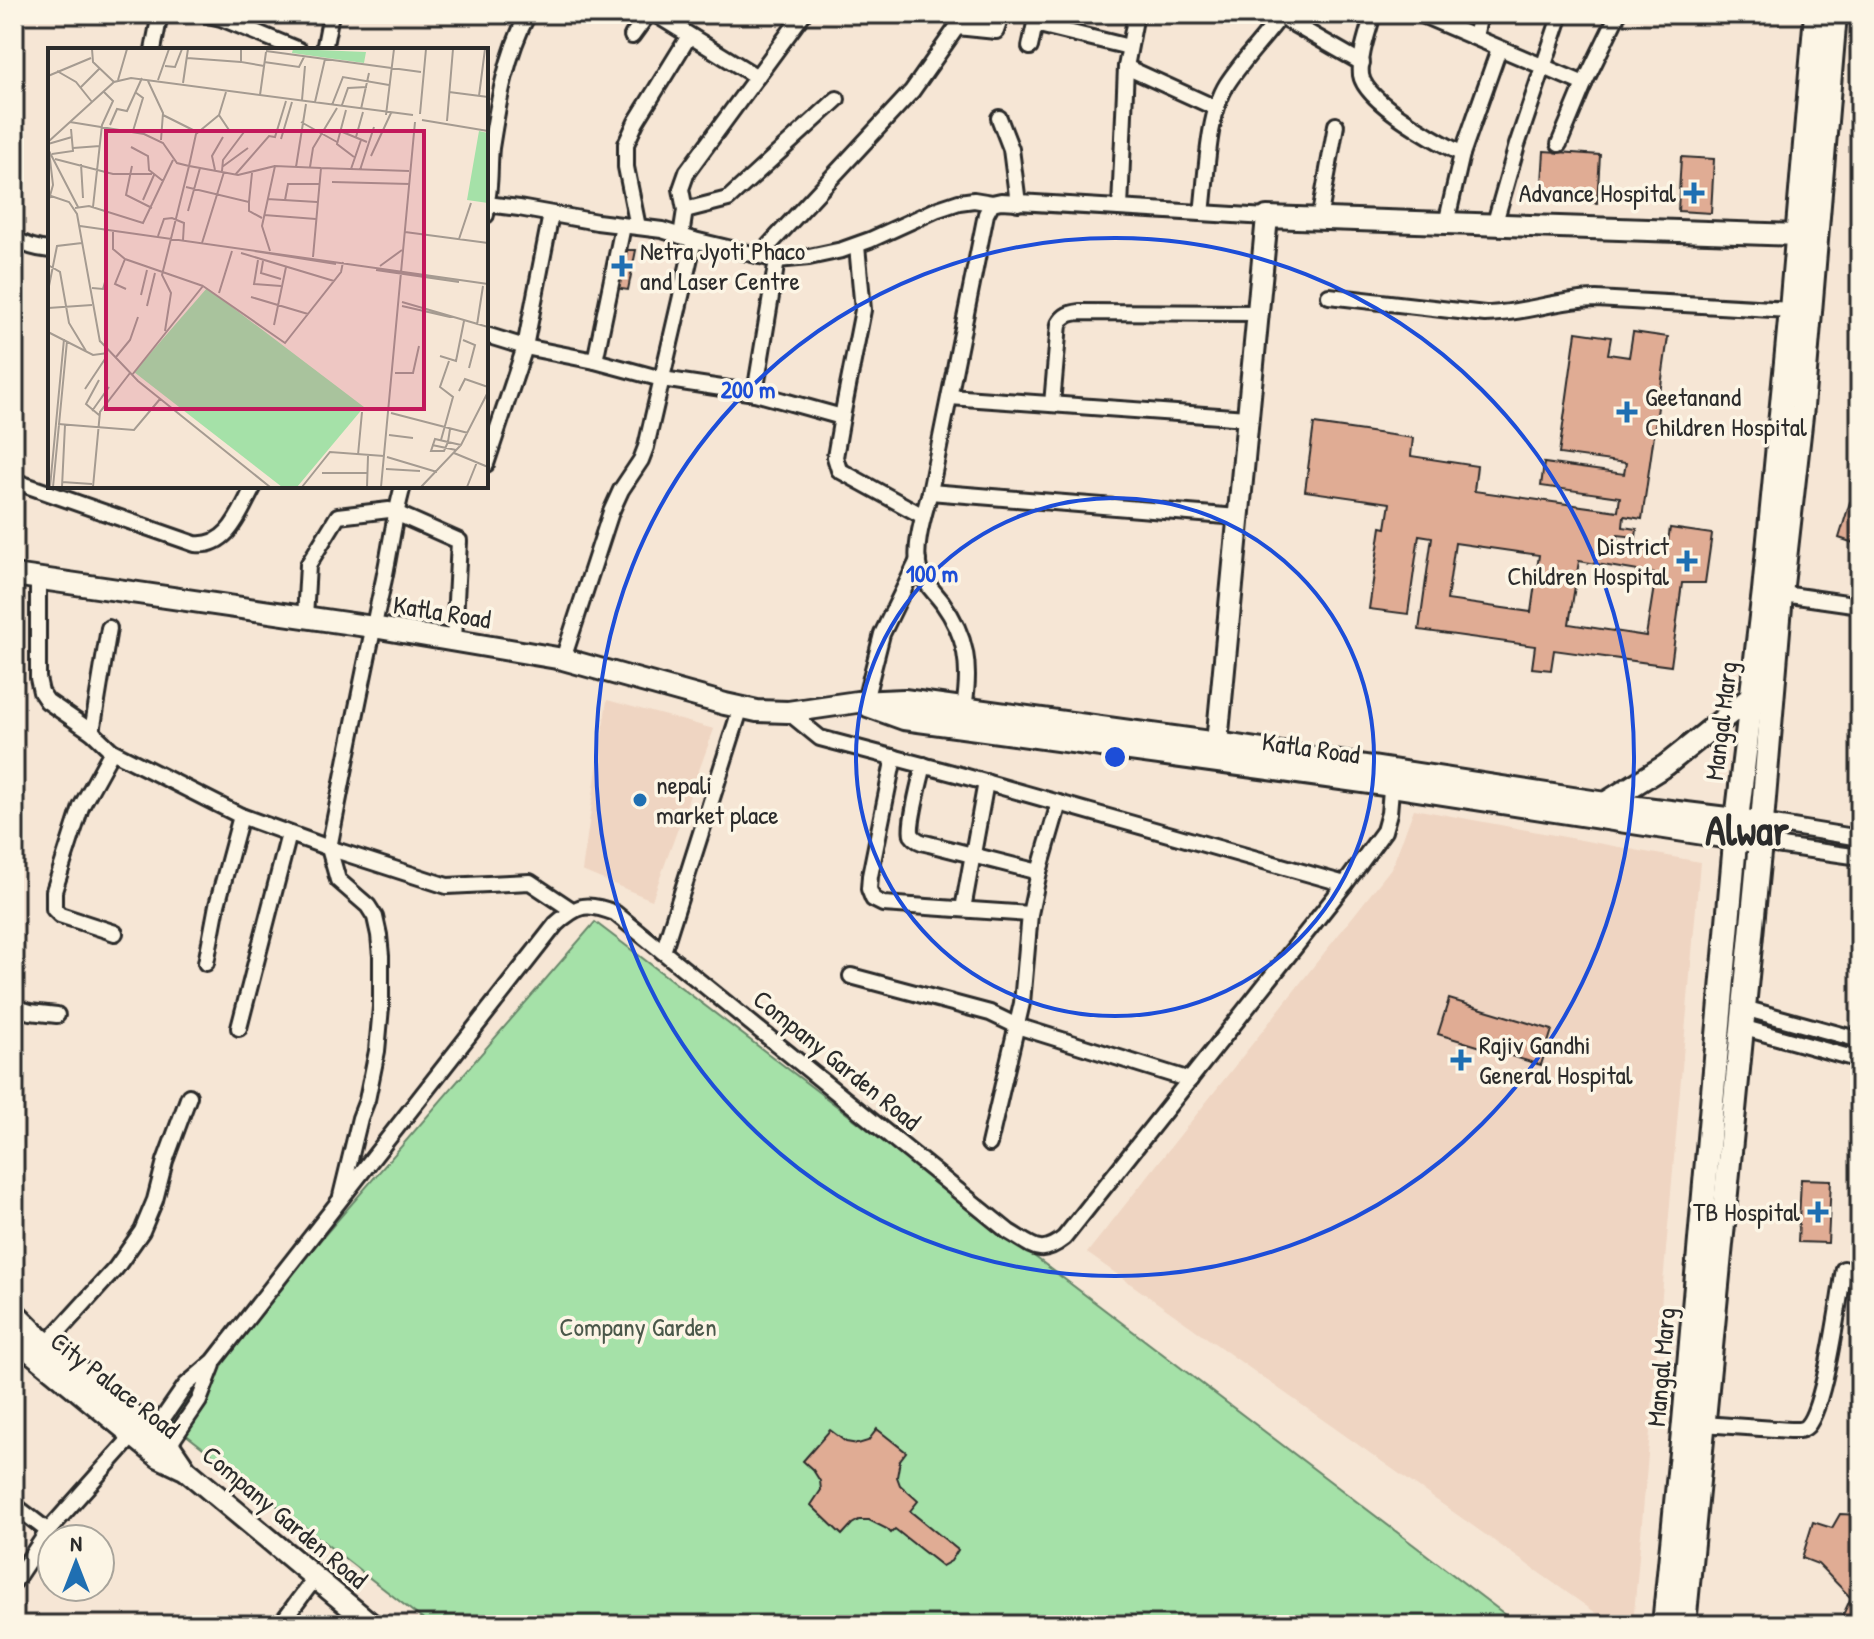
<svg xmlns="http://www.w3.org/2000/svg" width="1874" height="1639" font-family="'Patrick Hand',sans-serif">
<rect width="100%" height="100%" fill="#f6e6d5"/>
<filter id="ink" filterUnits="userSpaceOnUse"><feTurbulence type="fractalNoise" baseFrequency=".0125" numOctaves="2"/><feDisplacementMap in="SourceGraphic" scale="16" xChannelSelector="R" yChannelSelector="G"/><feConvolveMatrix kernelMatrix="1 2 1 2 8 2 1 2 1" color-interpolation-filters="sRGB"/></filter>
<g filter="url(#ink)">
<!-- built -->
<g fill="#efd5c2">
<path d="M 607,700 L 714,729 L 652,900 L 582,871 Z"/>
<path d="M 1414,809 L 1700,862 L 1633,1625 L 1613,1625 L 1087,1253 L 1392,867 Z"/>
</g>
<!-- green -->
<path fill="#a5e1a8" stroke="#68866a" stroke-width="2" d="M 595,922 L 1519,1625 L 430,1625 L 166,1419 Z"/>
<!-- building -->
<g fill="#e0ac94" stroke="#2b2b2b" stroke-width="2" fill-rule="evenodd">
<path d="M 1544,151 L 1600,155 L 1597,203 L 1541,199 Z"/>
<path d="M 1681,157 L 1714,159 L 1711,213 L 1678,211 Z"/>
<path d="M 622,250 L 636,250 L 628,290 L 614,288 Z"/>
<path d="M 1576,332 L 1611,337 L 1608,354 L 1629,357 L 1633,332 L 1668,337 L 1642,519 L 1624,516 L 1623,527 L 1637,529 L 1636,537 L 1618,535 L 1617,547 L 1666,554 L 1670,528 L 1712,534 L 1705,583 L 1682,583 L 1671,666 L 1554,650 L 1551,670 L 1532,668 L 1535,646 L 1419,630 L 1432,537 L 1419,535 L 1408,614 L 1369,609 L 1381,527 L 1386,528 L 1390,503 L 1305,491 L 1314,424 L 1413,438 L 1411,456 L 1477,466 L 1474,491 L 1618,511 L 1620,497 L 1541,486 L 1544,463 L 1624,474 L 1626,463 L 1559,454 ZM 1455,543 L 1539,555 L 1531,612 L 1447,600 ZM 1579,561 L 1656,574 L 1646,636 L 1569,624 Z"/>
<path d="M 1850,502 L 1860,504 L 1860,545 L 1839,538 Z"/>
<path d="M 1449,999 L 1552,1030 L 1541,1065 L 1438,1034 Z"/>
<path d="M 1801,1179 L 1831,1180 L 1828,1243 L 1798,1242 Z"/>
<path d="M 877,1429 L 906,1452 L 900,1460 L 897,1477 L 900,1485 L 918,1501 L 910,1511 L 958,1550 L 951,1561 L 942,1566 L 895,1529 L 891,1533 L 887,1529 L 869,1520 L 859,1520 L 852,1524 L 842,1535 L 811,1505 L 821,1490 L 820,1481 L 813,1470 L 803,1461 L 830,1430 L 846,1442 L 858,1444 L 868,1441 Z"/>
<path d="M 1840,1514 L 1860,1515 L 1860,1625 L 1846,1625 L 1839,1623 L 1851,1598 L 1818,1564 L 1802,1558 L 1813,1522 L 1832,1528 Z"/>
</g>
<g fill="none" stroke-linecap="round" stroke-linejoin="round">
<!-- street casing -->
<g stroke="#2b2b2b" stroke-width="20">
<g id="street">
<path d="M 204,14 L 221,18 L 299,50"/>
<path d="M 655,14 L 757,77"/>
<path d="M 1276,14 L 1362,63"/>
<path d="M 1373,14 C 1368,33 1359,55 1361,75 C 1365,102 1439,142 1462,154"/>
<path d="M 1420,14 L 1584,84"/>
<path d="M 1035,24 L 1129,47"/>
<path d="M 632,36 L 648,14"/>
<path d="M 1475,37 L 1480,14"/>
<path d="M 1030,47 L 1037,14"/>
<path d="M 153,50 L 160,14"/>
<path d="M 324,50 L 331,14"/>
<path d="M 1126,67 L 1216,108"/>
<path d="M 999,118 L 1011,149 L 1018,203"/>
<path d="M 1559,144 L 1584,84 L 1618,14"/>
<path d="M 486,204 C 491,189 489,166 491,148 C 498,103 506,55 528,14"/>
<path d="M 1120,208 L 1126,67 L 1136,14"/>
<path d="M 685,210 L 728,199 L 837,99"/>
<path d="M 1202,213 C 1207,175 1207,116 1227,84 C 1243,59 1265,38 1282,14"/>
<path d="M 486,215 L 487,204 L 519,208 L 597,222 L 662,230 L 694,240 L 777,260 L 809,257 L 842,250 L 870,240 L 938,209 L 959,202 L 974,200 L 992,203"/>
<path d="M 1319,220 L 1336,125"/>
<path d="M 1446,224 L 1462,154 L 1499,49"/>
<path d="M 1494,226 L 1517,145 L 1561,14"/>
<path d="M 638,227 L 626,167 L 626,144 L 636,122 L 689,36"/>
<path d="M 681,236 L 685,210 L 681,189 L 687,172 L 803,14"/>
<path d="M 14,238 C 26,246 36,249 50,250"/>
<path d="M 759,256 L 912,91 L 957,27 L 996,31 L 1002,14"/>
<path d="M 1329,296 L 1485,314 C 1523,314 1559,299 1596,299 L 1791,310"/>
<path d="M 486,335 L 525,347 L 595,361 L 662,379 L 755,393 L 842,417 L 835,457 L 839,470 L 923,516"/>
<path d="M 595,361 L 623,226"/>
<path d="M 755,393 L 777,260"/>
<path d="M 950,397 L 1247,418"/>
<path d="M 1052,404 L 1059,324 C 1064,315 1070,313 1080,312 L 1258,313"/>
<path d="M 842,417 L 863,310 L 857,246"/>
<path d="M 486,464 L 525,347 L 551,214"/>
<path d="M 14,481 L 195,544 C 229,548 240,511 254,486"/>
<path d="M 930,492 L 1238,517"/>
<path d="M 38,579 L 38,678 L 41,692 L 47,701 L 92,732 L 112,751 L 241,816 L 329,848 L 447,886 L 530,882 L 572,910"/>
<path d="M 1776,593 L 1860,605"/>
<path d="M 305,618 L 308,565 L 338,516 L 389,510 L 459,541 L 454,640"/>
<path d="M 563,659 L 611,512 L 621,490 L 641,460 L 646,447 L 694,240"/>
<path d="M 864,705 L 882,634 L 918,560"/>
<path d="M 964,708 C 971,666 967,637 942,602 C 935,593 925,583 920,572 C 912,550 924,514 930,492 L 986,214 L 992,203 L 1001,201 L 1267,217"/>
<path d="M 788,712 L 820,738 L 960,775 L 1345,884"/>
<path d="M 92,732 L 109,628"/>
<path d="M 112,751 L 81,807 L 54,891 L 54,909 L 60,915 L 115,933"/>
<path d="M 894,757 L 870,876 L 869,889 L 873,899 L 883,904 L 1030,914"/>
<path d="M 924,765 C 921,777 908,827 912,835 C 916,841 923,843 929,844 L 1039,872"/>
<path d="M 1762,822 L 1860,838"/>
<path d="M 1760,843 L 1860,857"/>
<path d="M 963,909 L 986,782"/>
<path d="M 663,952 L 741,707"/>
<path d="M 206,963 L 217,905 L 241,816"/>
<path d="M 851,976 L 990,1013 L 1017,1026 L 1190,1080"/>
<path d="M 14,1007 L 30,1012 L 57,1015"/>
<path d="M 1744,1008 L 1860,1040"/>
<path d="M 1741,1027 L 1860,1060"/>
<path d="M 239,1028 L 289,834"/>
<path d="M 989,1144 L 1022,1003 L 1030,914 L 1039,872 L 1059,803"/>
<path d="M 341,1196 L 360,1118 L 367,1100 L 377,1051 L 381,1007 L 381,956 L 379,935 L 375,917 L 368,906 L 338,880 L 329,848 C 346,762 363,675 382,588 C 390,554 393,520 403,486"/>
<path d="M 47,1344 L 116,1268 L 142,1231 L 155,1200 L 165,1161 L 189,1096"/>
<path d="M 1703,1424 L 1790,1430 C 1797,1430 1802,1431 1807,1426 C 1825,1406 1839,1299 1844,1269"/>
<path d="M 150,1437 L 186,1385 L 214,1361 L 556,924 C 578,904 587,902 615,913 L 1009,1232 C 1033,1246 1040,1257 1064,1238 L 1345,884 L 1384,831 L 1389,813 L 1392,778"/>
<path d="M 165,1451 L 199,1401 L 213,1365"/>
<path d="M 14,1505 L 48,1531"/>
<path d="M 14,1582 L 48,1531 L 137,1431"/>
<path d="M 280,1625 L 315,1578"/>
</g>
</g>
<!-- secondary casing -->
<g stroke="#2b2b2b" stroke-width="26">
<g id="secondary">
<path d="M 14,575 L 373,627 L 563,659 L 725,704 L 757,711 L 788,712 L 857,702 L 904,700 L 1217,743 L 1605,803 L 1751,821"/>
<path d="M 868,706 L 904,719 L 1392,786 L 1749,841"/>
<path d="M 1217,743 L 1267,217 L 1798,235"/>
<path d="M 1605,803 L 1666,765 L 1752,696"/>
<path d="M 14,1312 L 40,1338 L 169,1445 L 186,1470 L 372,1625"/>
<path d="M 14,1338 L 159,1457 L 182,1468"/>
</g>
</g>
<!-- primary casing -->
<g stroke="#2b2b2b" stroke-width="28">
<g id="primary">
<path d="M 1664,1625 L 1684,1422 L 1737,820 L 1764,591 L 1791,310 L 1816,14"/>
<path d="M 1684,1625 L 1762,822 L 1781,594 L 1802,407 L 1835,14"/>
</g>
</g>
<!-- street -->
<use href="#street" stroke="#fcf5e5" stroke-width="14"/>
<!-- secondary -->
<use href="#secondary" stroke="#fcf5e5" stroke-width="20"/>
<!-- primary -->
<use href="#primary" stroke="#fcf5e5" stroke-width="22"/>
</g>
</g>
<!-- distance rings -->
<g fill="none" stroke="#1d4ed8" stroke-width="4">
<circle cx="1115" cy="757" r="259"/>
<circle cx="1115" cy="757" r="519"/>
</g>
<!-- markers -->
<g fill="#1f6fb2" stroke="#fcf5e5" stroke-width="3">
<path d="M1690 181h8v8h8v8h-8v8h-8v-8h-8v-8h8z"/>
<path d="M618 254h8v8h8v8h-8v8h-8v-8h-8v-8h8z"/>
<path d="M1623 400h8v8h8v8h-8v8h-8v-8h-8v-8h8z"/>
<path d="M1683 549h8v8h8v8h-8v8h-8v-8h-8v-8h8z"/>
<circle cx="640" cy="800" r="8"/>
<path d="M1457 1048h8v8h8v8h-8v8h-8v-8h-8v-8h8z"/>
<path d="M1814 1200h8v8h8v8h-8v8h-8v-8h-8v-8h8z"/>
</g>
<g text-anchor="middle" stroke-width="7" stroke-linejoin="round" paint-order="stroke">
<!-- poi labels -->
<g font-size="26" fill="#2b2b2b" stroke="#fcf5e5" text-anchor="start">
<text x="1676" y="202" text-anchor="end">Advance Hospital</text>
<text x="640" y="260">Netra Jyoti Phaco<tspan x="640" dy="30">and Laser Centre</tspan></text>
<text x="1645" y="406">Geetanand<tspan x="1645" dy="30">Children Hospital</tspan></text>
<text x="1669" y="555" text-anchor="end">District<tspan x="1669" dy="30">Children Hospital</tspan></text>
<text x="656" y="794">nepali<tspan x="656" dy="30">market place</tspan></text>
<text x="1479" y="1054">Rajiv Gandhi<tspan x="1479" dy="30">General Hospital</tspan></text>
<text x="1800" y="1221" text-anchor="end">TB Hospital</text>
</g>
<!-- street labels -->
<g font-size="26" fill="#2b2b2b" stroke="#fcf5e5">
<text transform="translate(442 612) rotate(9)" y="9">Katla Road</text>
<text transform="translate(1721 721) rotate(-83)" y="9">Mangal Marg</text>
<text transform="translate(1311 748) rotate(8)" y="9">Katla Road</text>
<text transform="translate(837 1060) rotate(39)" y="9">Company Garden Road</text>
<text transform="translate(1661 1367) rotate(-85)" y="9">Mangal Marg</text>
<text transform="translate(115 1385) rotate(38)" y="9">City Palace Road</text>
<text transform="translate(285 1517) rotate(40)" y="9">Company Garden Road</text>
</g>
<!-- park labels -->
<g font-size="26" fill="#4a584a" stroke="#fcf5e5">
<text x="638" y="1336">Company Garden</text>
</g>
<!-- town labels -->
<g font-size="42" font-weight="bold" fill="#2b2b2b" stroke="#fcf5e5">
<text x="1747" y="845">Alwar</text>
</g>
</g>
<!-- overview -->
<g transform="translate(48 48)">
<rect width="440" height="440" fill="#f6e6d5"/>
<path d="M 245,1 L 318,4 L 316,15 L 244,5 ZM 431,83 L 440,85 L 440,155 L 419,152 ZM 159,240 L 316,359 L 249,439 L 234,439 L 86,324 Z" fill="#a5e1a8"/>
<path fill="none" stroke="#a59b91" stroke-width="2" d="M 44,1 L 45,14 L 66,34M 193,1 L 193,14 L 216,18M 218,3 L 373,24M 139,10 L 193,14M 216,14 L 251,19 L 256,9M 117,18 L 127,19 L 134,1M 9,23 L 28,34 L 44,54M 0,28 L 43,10M 70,32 L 79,1M 110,32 L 121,1M 100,33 L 115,65 L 113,92M 135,35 L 140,1M 33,39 L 51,21M 178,44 L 171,67 L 181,82M 401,44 L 440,49M 212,47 L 218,4M 431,48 L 437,1M 254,52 L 257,18M 267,54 L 277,11M 284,57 L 295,29 L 341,37M 294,57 L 300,40 L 319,39M 313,61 L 321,25M 298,62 L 289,96 L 306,109M 372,66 L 378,1M 115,67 L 149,84M 338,67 L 346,1M 374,72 L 440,83M 399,73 L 405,1M 22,74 L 96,86 L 115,95 L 129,115 L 141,118 L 148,86 L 171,67M 253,74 L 289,94M 62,77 L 69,61 L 79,63 L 94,30M 85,83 L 95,50 L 87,44M 292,83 L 319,94M 308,89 L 315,64M 233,91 L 244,54M 0,94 L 66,34 L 83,30 L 365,67M 0,96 L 24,89M 83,99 L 100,108 L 101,122 L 115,133M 25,100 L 52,98M 0,101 L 30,159M 4,106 L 25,103 L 23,81M 323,108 L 343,65M 7,111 L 65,126 L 104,126M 33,116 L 35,150M 84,118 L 78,147 L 104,160M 174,119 L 200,100M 248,119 L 258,56M 262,119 L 265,100 L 289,60M 303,121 L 313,92M 167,122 L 164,108 L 175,89M 312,122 L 326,79M 174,123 L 175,112 L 196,84M 187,127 L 221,88 L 227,89 L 238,53M 284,134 L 362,136M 138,139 L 201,154 L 201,163 L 214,170M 0,147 L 21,154 L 29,166 L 52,294M 219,151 L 269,154M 95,152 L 106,127M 237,152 L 240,136 L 272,136M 201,154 L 204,125M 0,155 L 5,137 L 1,103M 45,159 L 54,77 L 65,53 L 55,43M 27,160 L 41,158 L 95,175 L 125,112M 140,163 L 152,120M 216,167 L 268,171M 32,178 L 440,236M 65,182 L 65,201 L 77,211 L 155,238M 357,184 L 440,195M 110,188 L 116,171 L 124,170 L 136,175 L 135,192M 411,191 L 423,155M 154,195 L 176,124M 206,203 L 288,216M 222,203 L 214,178 L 227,118 L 273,120M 193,205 L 286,233M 265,209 L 273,120 L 361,123M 77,211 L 67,236 L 78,241M 210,212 L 206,236 L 233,238M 215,213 L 213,225 L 233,231M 0,217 L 12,224 L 21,275 L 38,303M 332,218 L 354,202M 328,222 L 411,234M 44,240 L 55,241 L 59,227M 0,243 L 9,198 L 34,195M 171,245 L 184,203M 93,247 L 99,222M 203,249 L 260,266M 354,254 L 440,279M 99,258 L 107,225M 354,258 L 402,269M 0,260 L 44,257M 226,277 L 238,219M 429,277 L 435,238M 117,283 L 123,245 L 114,227 L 141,118 L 190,127 L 227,118M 0,284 L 45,307 L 60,305M 415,292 L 427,297 L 421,320M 52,293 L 90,333 L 222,439M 392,308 L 408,313 L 416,273M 68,309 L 82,292 L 90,269M 347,325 L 365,325 L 371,298M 84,327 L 155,238 L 237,295 L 293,224 L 295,214M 37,341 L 59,308M 411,343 L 417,331 L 440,339M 44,363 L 61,339M 343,365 L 420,385M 51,367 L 38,356 L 51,332M 10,376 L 86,382 L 112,351M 402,381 L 400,394 L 396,403 L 383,403 L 387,391 L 413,397M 341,387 L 365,390M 393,392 L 405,349 L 392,339 L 401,313M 384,397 L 408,402M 406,405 L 440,419M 310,407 L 314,364M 339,409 L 389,424M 338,421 L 372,423M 274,425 L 320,425M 14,434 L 44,436M 2,439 L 16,291M 5,439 L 19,293M 14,439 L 17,377M 45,439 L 52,364 L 82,325M 254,439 L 282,404 L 336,408M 319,439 L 320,408M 333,439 L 367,74M 373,439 L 413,397 L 440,344M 419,439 L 429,414"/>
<path fill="#c2185b" fill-opacity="0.15" stroke="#c2185b" stroke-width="4" d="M 58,83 L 376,83 L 376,361 L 58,361 Z"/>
<rect width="440" height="440" fill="none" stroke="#2b2b2b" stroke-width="4"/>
</g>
<circle cx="1115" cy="757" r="12" fill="#1d4ed8" stroke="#fcf5e5" stroke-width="4"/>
<g font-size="24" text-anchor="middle" font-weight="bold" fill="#1d4ed8" stroke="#fcf5e5" stroke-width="7" stroke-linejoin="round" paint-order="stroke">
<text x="748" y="398">200 m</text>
<text x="932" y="582">100 m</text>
</g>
<!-- margin -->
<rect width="1874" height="1639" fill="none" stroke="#fcf5e5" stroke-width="48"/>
<rect x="24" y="24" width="1826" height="1591" fill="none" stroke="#2b2b2b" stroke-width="3" filter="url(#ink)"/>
<!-- north arrow -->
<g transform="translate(76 1563)"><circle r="38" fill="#fcf5e5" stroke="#a8a49b" stroke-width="2"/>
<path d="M0-6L14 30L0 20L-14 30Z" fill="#1f6fb2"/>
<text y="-12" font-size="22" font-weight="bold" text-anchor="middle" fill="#2b2b2b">N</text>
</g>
</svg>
